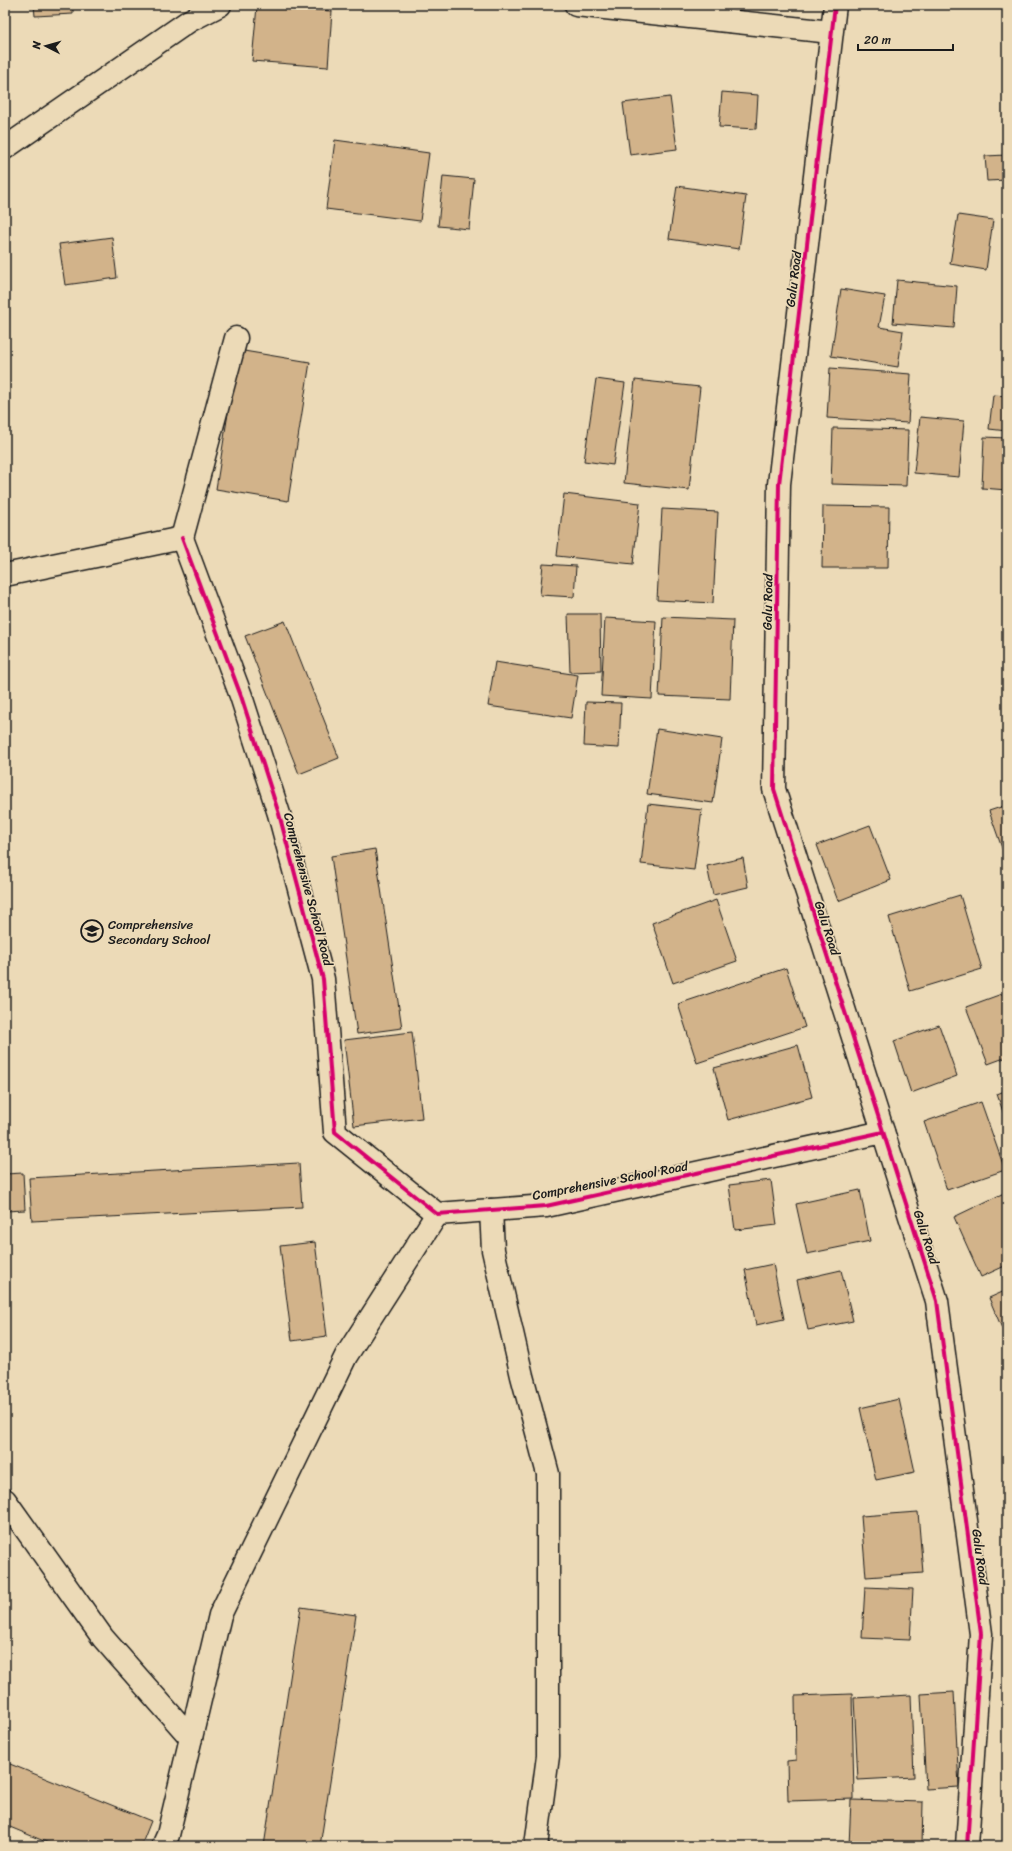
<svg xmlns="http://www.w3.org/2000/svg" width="1012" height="1851" font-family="Sriracha,sans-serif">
<rect width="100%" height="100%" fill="#ecdab7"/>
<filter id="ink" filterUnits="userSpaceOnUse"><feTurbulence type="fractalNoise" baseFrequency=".025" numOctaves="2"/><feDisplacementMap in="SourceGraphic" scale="8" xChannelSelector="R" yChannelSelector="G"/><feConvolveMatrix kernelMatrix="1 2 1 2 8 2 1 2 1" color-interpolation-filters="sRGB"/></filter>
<g filter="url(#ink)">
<!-- building -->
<g fill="#d2b38a" stroke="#1c1c1c">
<path d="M 34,5 L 73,5 L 73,14 L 35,16 Z"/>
<path d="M 257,6 L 332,11 L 328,67 L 252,61 Z"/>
<path d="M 722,92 L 758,95 L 756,129 L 719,127 Z"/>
<path d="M 670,97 L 677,149 L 630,155 L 623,103 Z"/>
<path d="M 335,140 L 429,153 L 420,221 L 326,209 Z"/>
<path d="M 1007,155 L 1007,180 L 987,181 L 985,156 Z"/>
<path d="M 443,176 L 474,179 L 469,229 L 438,226 Z"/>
<path d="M 677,186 L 746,196 L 739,249 L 669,239 Z"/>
<path d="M 958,215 L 993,220 L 986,270 L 950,264 Z"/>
<path d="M 112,237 L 117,278 L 65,285 L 59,244 Z"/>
<path d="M 897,280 L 957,286 L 954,328 L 893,323 Z"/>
<path d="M 841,289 L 885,296 L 879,327 L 903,331 L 898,367 L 831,356 Z"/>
<path d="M 238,350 L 310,362 L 288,501 L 216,489 Z"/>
<path d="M 830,368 L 911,374 L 908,423 L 827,418 Z"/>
<path d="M 596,379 L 625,383 L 613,465 L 584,461 Z"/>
<path d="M 635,380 L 700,387 L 689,490 L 624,483 Z"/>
<path d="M 993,395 L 1007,396 L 1007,431 L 989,429 Z"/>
<path d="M 920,417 L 964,421 L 959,477 L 914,473 Z"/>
<path d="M 833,428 L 908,430 L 906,486 L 831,484 Z"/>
<path d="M 984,437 L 1007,438 L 1007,490 L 982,488 Z"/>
<path d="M 564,494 L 640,503 L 633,564 L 557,556 Z"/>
<path d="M 823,506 L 889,507 L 888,568 L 822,568 Z"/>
<path d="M 662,509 L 718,512 L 713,603 L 657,600 Z"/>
<path d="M 543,564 L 576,566 L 574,597 L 540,595 Z"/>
<path d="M 568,614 L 600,614 L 601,671 L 570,672 Z"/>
<path d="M 663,617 L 733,620 L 730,699 L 659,696 Z"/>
<path d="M 605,618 L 656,621 L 652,699 L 601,696 Z"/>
<path d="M 285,621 L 339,758 L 299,774 L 245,636 Z"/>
<path d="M 495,662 L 578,675 L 571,718 L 488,706 Z"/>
<path d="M 586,702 L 621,703 L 619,748 L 584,746 Z"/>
<path d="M 657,729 L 722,739 L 713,803 L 647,794 Z"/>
<path d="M 648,804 L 702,810 L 694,870 L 641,864 Z"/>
<path d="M 1007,805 L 1007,850 L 1003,851 L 989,811 Z"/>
<path d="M 870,825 L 891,880 L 838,901 L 817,845 Z"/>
<path d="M 375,849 L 402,1028 L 357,1034 L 331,856 Z"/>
<path d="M 743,858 L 748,887 L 713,895 L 707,866 Z"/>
<path d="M 960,895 L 982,969 L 910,991 L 889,917 Z"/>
<path d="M 716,900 L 737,961 L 673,983 L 652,923 Z"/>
<path d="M 786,968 L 805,1027 L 697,1063 L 678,1004 Z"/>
<path d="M 1007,992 L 1007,1057 L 988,1064 L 966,1007 Z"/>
<path d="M 939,1025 L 957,1076 L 911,1093 L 894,1041 Z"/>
<path d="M 412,1032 L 422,1118 L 354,1126 L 344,1040 Z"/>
<path d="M 798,1045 L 812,1097 L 728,1120 L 714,1068 Z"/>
<path d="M 1007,1090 L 1007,1124 L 997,1094 Z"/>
<path d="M 981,1102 L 1005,1170 L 947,1190 L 924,1122 Z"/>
<path d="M 299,1163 L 302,1207 L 32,1221 L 29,1178 Z"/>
<path d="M 23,1173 L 25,1210 L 5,1211 L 5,1174 Z"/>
<path d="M 771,1180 L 777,1225 L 735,1230 L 729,1185 Z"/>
<path d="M 860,1190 L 870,1241 L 807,1254 L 796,1204 Z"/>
<path d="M 1006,1192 L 1007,1265 L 981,1277 L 954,1217 Z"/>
<path d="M 315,1242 L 327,1336 L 292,1341 L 280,1246 Z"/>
<path d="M 773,1264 L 784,1319 L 756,1325 L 745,1270 Z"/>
<path d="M 841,1270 L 853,1321 L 808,1330 L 797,1280 Z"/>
<path d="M 1007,1290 L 1007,1340 L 989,1298 Z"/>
<path d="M 899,1399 L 915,1472 L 876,1480 L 860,1408 Z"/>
<path d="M 918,1512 L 923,1573 L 866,1577 L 861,1516 Z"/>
<path d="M 865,1587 L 913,1589 L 910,1640 L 862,1638 Z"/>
<path d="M 301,1607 L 356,1615 L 320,1846 L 264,1846 Z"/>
<path d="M 954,1692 L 959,1787 L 926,1789 L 921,1694 Z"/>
<path d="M 852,1694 L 854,1799 L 788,1801 L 787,1761 L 796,1760 L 795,1696 Z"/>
<path d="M 911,1695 L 914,1777 L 858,1780 L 854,1698 Z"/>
<path d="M 5,1762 L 151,1821 L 141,1846 L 56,1846 L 5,1825 Z"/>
<path d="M 851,1800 L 923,1802 L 922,1846 L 849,1846 Z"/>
</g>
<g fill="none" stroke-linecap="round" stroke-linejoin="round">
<!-- street casing -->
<g stroke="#1c1c1c" stroke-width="25">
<g id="street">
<path d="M 576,5 L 831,32"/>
<path d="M 835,5 L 779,484 L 774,789 L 937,1301 L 981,1634 L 967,1846"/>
<path d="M 5,148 L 189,21 L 220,5"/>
<path d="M 182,538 L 241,696 L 279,814 L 323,979 L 335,1132 L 437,1214 L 546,1206 L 883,1132"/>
<path d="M 182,538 L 236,338"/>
<path d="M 5,575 L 182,538"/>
<path d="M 491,1210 L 493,1250 L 522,1376 L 548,1474 L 548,1756 L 536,1846"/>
<path d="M 5,1500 L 103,1638 L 191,1738"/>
<path d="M 163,1846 L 168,1835 L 220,1615 L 346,1356 L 437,1214"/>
</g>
</g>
<!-- street -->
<use href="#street" stroke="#ecdab7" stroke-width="22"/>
<!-- cycleway casing -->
<g stroke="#ecdab7" stroke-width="6">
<g id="cycleway">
<path d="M 835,5 L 779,484 L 774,789 L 937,1301 L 981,1634 L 967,1846"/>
<path d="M 182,538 L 241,696 L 279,814 L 323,979 L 335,1132 L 437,1214 L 546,1206 L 883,1132"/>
</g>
</g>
<!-- cycleway -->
<use href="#cycleway" stroke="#d6006c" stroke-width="4"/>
</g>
</g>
<!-- icons -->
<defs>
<g id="school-ring" transform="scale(1.15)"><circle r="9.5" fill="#ecdab7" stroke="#1c1c1c" stroke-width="1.5"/><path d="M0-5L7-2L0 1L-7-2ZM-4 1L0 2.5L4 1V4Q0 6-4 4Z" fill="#1c1c1c"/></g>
</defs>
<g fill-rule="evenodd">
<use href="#school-ring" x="92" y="931"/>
</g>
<g text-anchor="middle" stroke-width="3.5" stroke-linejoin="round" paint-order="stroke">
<!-- street labels -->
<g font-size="13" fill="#1c1c1c" stroke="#ecdab7">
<text transform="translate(793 279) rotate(-83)" y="5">Galu Road</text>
<text transform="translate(767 602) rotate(-89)" y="5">Galu Road</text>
<text transform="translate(309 889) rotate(75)" y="5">Comprehensive School Road</text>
<text transform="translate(828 928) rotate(72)" y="5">Galu Road</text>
<text transform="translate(610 1180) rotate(-11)" y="5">Comprehensive School Road</text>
<text transform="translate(927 1237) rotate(72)" y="5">Galu Road</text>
<text transform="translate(981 1557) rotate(82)" y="5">Galu Road</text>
</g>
<!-- poi labels -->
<g font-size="13" fill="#1c1c1c" stroke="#ecdab7" text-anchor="start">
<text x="108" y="929">Comprehensive<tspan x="108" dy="15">Secondary School</tspan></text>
</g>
</g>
<!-- margin -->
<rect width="1012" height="1851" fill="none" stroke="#ecdab7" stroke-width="20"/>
<rect x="10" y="10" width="992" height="1831" fill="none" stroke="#1c1c1c" stroke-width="1.5" filter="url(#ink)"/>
<!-- north arrow -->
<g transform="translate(46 46) rotate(276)" stroke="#ecdab7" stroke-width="3" paint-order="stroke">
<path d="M0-3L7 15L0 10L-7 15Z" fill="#1c1c1c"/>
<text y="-6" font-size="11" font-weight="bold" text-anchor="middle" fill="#1c1c1c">N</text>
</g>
<!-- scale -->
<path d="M858 44v6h95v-6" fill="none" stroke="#1c1c1c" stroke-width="2"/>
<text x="864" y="44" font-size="12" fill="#1c1c1c" stroke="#ecdab7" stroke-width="3" paint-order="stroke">20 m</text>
</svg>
